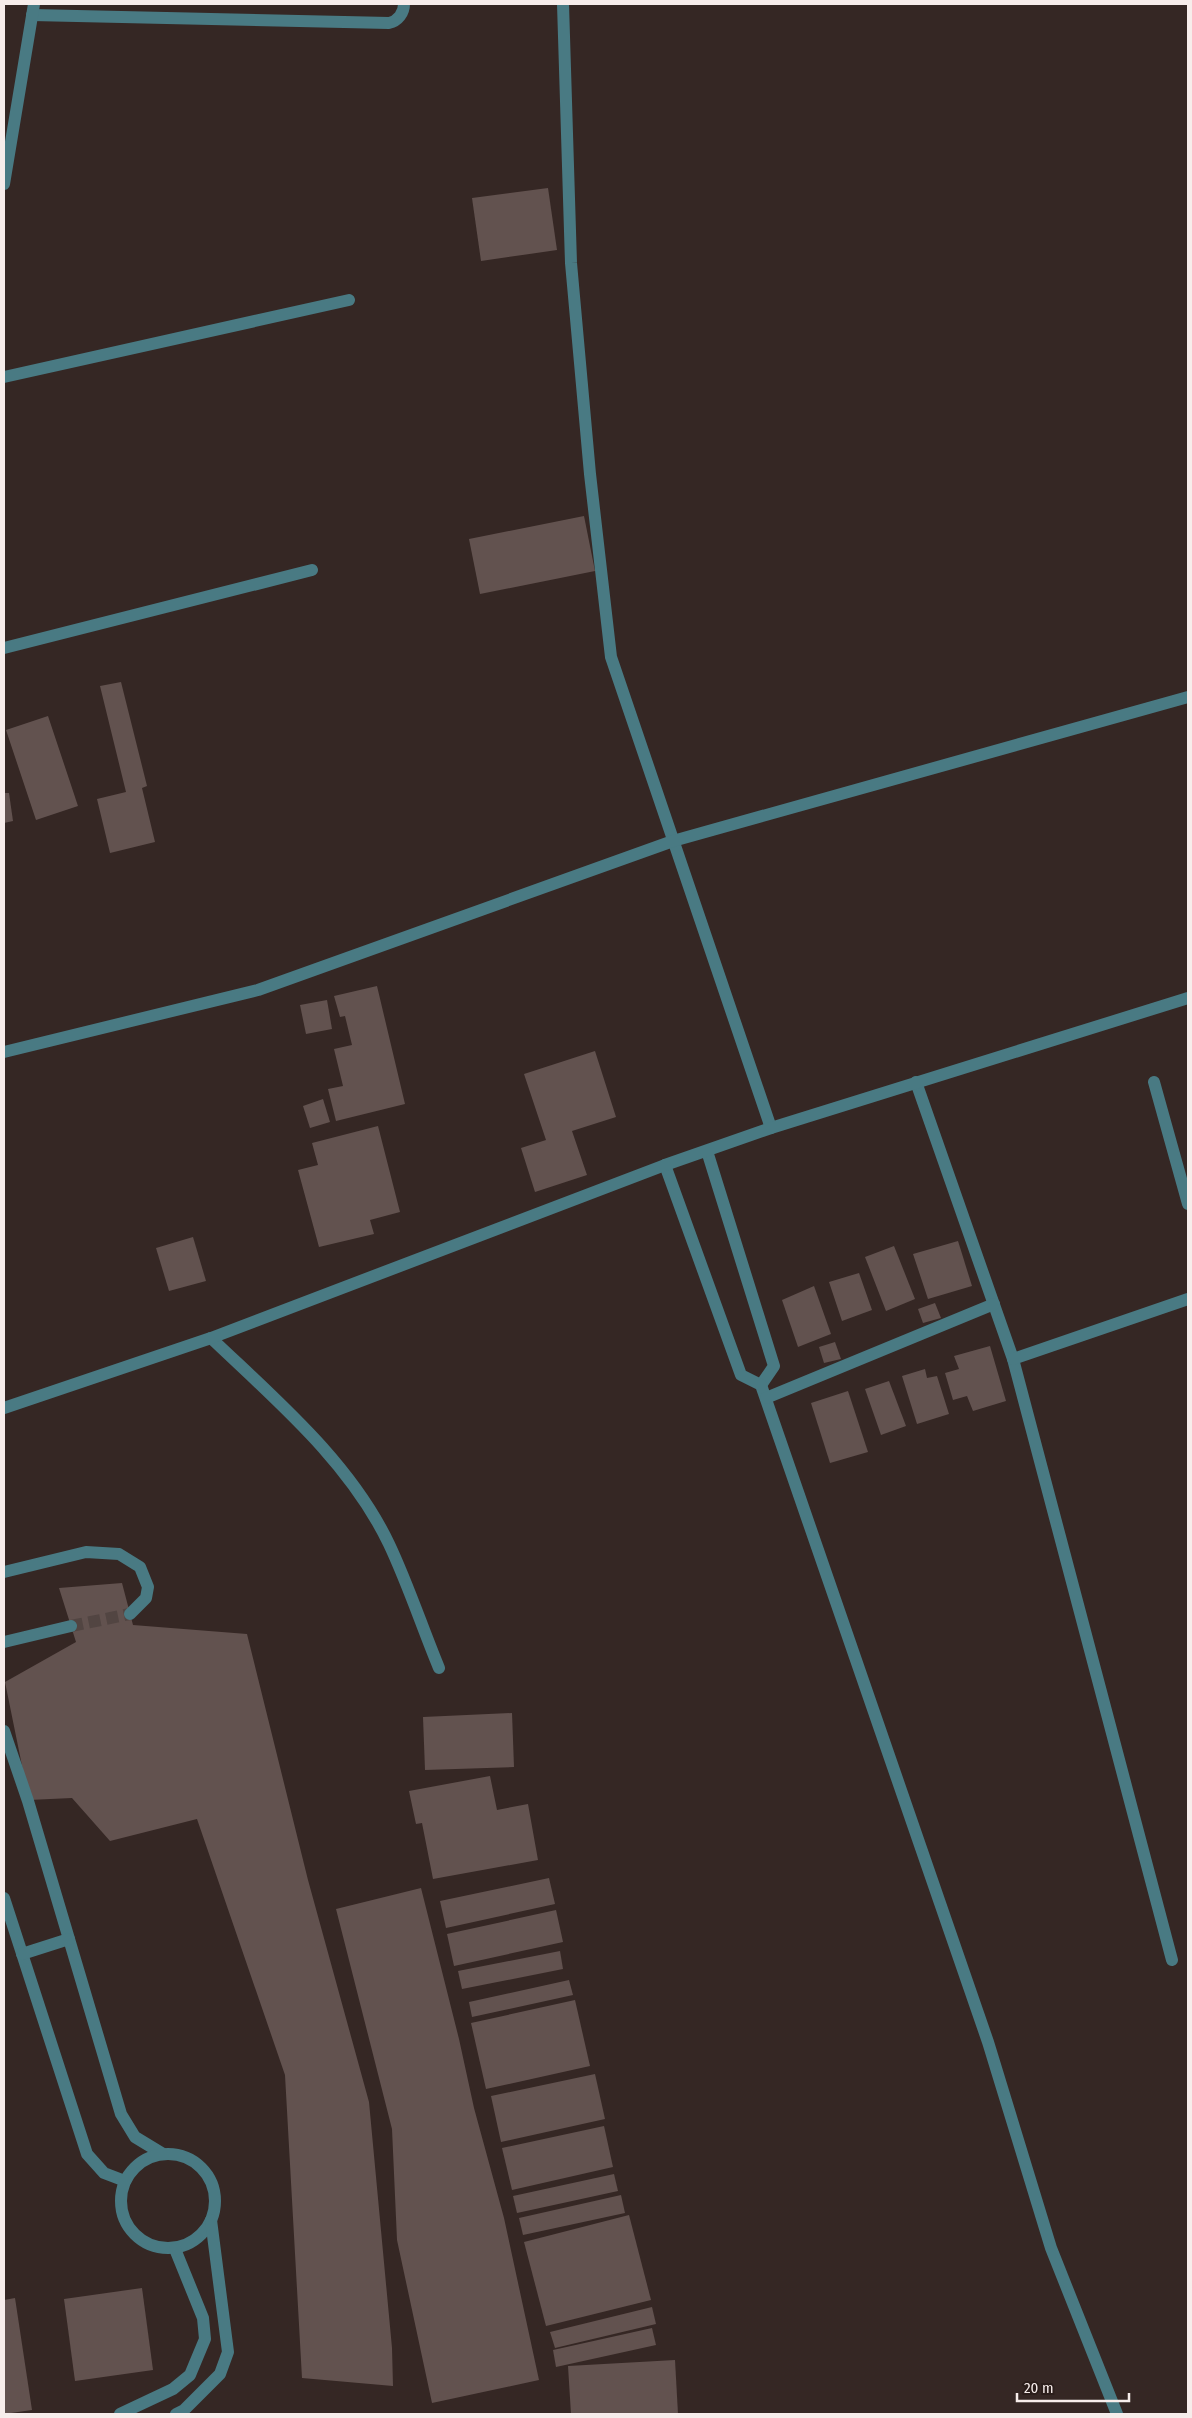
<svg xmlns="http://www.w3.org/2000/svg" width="1192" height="2418" font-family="'Fira Sans Condensed',sans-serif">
<rect width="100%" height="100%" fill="#352724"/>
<!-- building -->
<g fill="#62524f">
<path d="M 548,188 L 557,250 L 481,261 L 472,198 Z"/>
<path d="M 584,516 L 595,571 L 480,594 L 469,539 Z"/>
<path d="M 121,682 L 147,786 L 142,788 L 155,842 L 110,853 L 97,799 L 126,792 L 100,686 Z"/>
<path d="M 48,716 L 78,806 L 36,820 L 6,730 Z"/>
<path d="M 4,793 L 9,793 L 13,821 L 4,823 Z"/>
<path d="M 377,986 L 405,1104 L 336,1121 L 328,1089 L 343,1086 L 334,1049 L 352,1045 L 345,1016 L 340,1017 L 334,996 Z"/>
<path d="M 327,1000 L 332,1029 L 306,1034 L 300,1005 Z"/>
<path d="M 595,1051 L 616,1117 L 572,1131 L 587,1175 L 535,1192 L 521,1148 L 546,1140 L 524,1074 Z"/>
<path d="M 323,1099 L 330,1122 L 310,1128 L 303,1106 Z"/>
<path d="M 378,1126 L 400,1212 L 370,1220 L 374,1234 L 319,1247 L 298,1170 L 318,1165 L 312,1143 Z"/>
<path d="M 193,1237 L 206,1281 L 169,1291 L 156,1248 Z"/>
<path d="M 958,1241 L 972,1286 L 928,1299 L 913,1254 Z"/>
<path d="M 894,1246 L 915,1299 L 886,1311 L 865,1257 Z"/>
<path d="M 859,1273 L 872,1310 L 842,1321 L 829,1282 Z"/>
<path d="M 814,1286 L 831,1334 L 798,1347 L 782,1300 Z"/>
<path d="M 935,1303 L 941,1318 L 923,1323 L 918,1309 Z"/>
<path d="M 835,1342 L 841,1359 L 824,1363 L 819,1347 Z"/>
<path d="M 990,1346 L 1006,1401 L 973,1411 L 967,1396 L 953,1400 L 945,1373 L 959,1369 L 954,1356 Z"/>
<path d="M 925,1369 L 927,1378 L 937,1376 L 949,1414 L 917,1424 L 902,1376 Z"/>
<path d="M 889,1381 L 906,1426 L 881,1435 L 865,1389 Z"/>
<path d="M 848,1391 L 868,1452 L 830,1463 L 811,1403 Z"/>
<path d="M 122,1583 L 133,1625 L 247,1634 L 308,1880 L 369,2102 L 392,2348 L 393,2386 L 302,2378 L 285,2075 L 197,1819 L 110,1841 L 72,1798 L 29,1800 L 5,1682 L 76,1642 L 59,1588 Z"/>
<path d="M 512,1713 L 514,1767 L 425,1770 L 423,1717 Z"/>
<path d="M 490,1776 L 497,1810 L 528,1804 L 538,1860 L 433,1879 L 422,1823 L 416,1824 L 409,1791 Z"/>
<path d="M 549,1878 L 555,1904 L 446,1928 L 440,1901 Z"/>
<path d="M 421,1888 L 459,2039 L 474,2108 L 504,2218 L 539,2380 L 432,2403 L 397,2240 L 392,2129 L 336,1909 Z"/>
<path d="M 556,1910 L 563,1942 L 454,1966 L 447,1934 Z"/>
<path d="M 560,1951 L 563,1969 L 462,1989 L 458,1971 Z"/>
<path d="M 569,1980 L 573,1995 L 472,2017 L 469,2002 Z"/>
<path d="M 575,2000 L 590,2066 L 486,2089 L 471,2023 Z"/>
<path d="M 595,2074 L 605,2119 L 501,2142 L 491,2096 Z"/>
<path d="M 604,2126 L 613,2167 L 512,2190 L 502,2148 Z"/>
<path d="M 614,2174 L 618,2191 L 517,2213 L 513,2196 Z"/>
<path d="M 621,2195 L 625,2213 L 523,2235 L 519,2218 Z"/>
<path d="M 629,2215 L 651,2300 L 546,2326 L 524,2242 Z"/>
<path d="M 142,2288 L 153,2370 L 75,2381 L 64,2299 Z"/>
<path d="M 15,2298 L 32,2410 L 4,2414 L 4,2300 Z"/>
<path d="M 652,2307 L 656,2324 L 555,2348 L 550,2332 Z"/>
<path d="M 652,2328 L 656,2345 L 556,2367 L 553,2350 Z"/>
<path d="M 675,2360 L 678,2414 L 571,2414 L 568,2366 Z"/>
</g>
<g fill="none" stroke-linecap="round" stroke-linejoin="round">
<!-- minor-tunnel -->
<path stroke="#524542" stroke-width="12" stroke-dasharray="12 6" stroke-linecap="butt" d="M 71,1626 L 130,1614"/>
<!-- minor -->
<g stroke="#497a83" stroke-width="12">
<path d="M 563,4 L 571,263 L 590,474 L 611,657 L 771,1128"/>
<path d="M 32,15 L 389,23 C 398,21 404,13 404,4"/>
<path d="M 4,184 L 34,4"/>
<path d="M 4,377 L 349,300"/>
<path d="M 4,648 L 312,570"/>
<path d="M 4,1052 L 258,990 L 673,841 L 1188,697"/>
<path d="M 916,1082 L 1013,1359 L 1172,1960"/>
<path d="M 1154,1082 L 1188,1204"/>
<path d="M 707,1151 L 774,1366 L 761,1385"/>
<path d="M 665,1165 L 741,1375 L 761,1385 L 988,2042 L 1051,2248 L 1117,2414"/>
<path d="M 211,1338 C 276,1400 350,1462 389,1544 C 408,1584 422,1627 439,1668"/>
<path d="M 1013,1359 L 1188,1299"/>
<path d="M 766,1398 L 994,1304"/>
<path d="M 4,1408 L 211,1338 L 665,1165 L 771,1128 L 1188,998"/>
<path d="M 4,1572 L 86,1552 L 119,1554 L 140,1567 L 148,1587 L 146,1598 L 130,1614"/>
<path d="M 4,1642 L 71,1626"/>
<path d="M 4,1731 L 28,1801 L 121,2114 L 135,2137 L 163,2154"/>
<path d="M 4,1898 L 87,2154 L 104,2173 L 125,2181"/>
<path d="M 22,1954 L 69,1939"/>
<circle cx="168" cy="2201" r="47"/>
<path d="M 120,2414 L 173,2389 L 190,2375 L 205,2339 L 203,2318 L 175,2249"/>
<path d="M 176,2414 L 184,2410 L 220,2374 L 228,2352 L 211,2220"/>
</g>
</g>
<!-- border -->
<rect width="1192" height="2418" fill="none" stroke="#f7edeb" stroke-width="10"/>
<!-- scale -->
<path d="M1017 2393v8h112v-8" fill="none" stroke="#f7edeb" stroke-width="2.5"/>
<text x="1024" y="2393" font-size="15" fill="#f7edeb" stroke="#2b1e1b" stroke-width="4" paint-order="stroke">20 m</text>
</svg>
